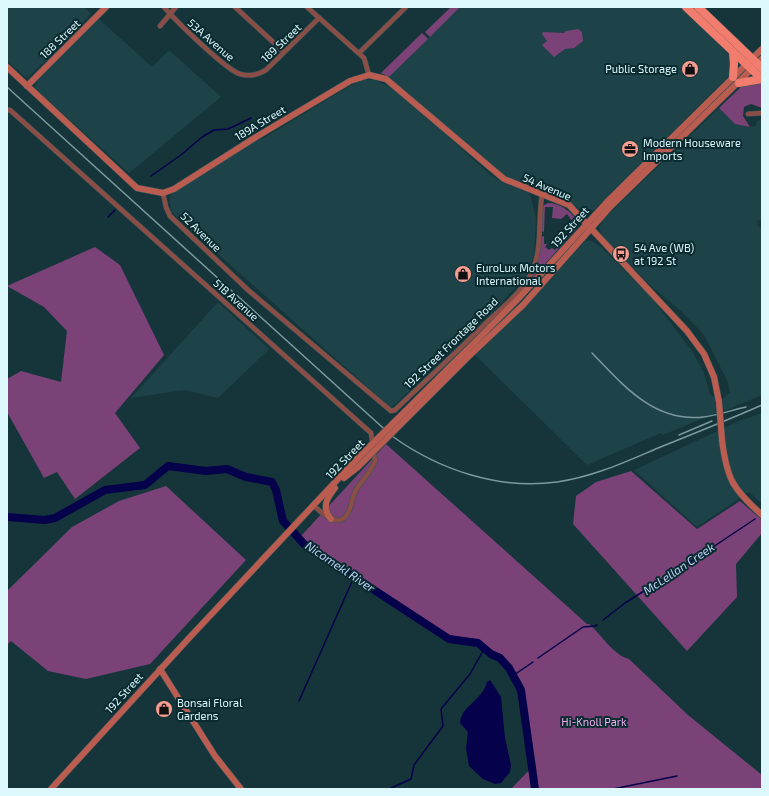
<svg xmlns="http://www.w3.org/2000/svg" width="769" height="796" font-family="'Exo 2',sans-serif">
<rect width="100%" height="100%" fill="#15353a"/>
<!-- built -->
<g fill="#1d4248">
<path d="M 7,7 L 84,7 L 91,14 L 30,76 L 26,78 L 7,61 Z"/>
<path d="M 460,7 L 683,7 L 728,54 L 731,60 L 730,75 L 595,209 L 590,213 L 586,213 L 561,196 L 508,177 L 493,168 L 389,77 Z"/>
<path d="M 99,19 L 152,67 L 169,50 L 221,97 L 129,173 L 36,90 L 34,87 L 38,80 Z"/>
<path d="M 363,80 L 375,80 L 390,87 L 453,141 L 489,174 L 503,183 L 528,192 L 531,197 L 536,219 L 534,256 L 526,275 L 519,283 L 499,306 L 391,408 L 172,213 L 169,201 L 171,194 L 211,168 L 256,140 L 264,138 L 353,84 Z"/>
<path d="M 719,108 L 735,124 L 750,127 L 756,126 L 757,122 L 762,119 L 762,221 L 758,220 L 757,224 L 762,230 L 762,395 L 724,411 L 722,400 L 730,392 L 727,380 L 704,335 L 683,313 L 650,285 L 602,236 L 599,227 L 603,220 L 624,199 Z"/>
<path d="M 586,240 L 594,242 L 602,248 L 652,298 L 692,351 L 704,373 L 710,394 L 715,398 L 716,413 L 663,435 L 661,433 L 587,465 L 475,355 L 521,311 Z"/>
<path d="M 218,302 L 269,349 L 218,398 L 184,390 L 131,398 Z"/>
<path d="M 762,413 L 762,501 L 761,503 L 749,492 L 697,527 L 634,470 L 739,421 Z"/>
</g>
<!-- green -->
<g fill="#7a4277">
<path d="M 451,7 L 460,7 L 430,37 L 425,32 Z"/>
<path d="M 578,29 L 582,32 L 583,41 L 574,48 L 565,49 L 554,57 L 542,45 L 547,41 L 542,34 L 543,32 L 564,33 L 566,31 Z"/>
<path d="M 422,33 L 428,39 L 389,77 L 381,73 Z"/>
<path d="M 755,83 L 762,84 L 762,108 L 751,104 L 744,107 L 743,116 L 750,127 L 735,124 L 719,108 L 743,85 Z"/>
<path d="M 548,203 C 560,203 570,211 577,220 L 576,227 L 571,226 L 565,229 L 564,225 L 567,227 L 572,221 L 567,214 L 561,219 L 552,218 L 553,207 L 545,207 L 544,232 L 541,231 L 542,206 Z"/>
<path d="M 570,227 L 577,228 L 529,282 L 538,260 L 541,237 L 544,236 L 544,244 L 547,244 L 545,247 L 549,250 L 552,248 L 555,250 L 569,235 L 566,231 Z"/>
<path d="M 95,247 L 120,265 L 164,355 L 115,413 L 140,448 L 75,499 L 57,472 L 44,478 L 7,412 L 7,379 L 21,371 L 61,382 L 67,331 L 44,307 L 7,286 Z"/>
<path d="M 386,444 L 587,624 L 589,624 C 601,634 613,655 629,659 L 688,715 L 762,775 L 762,789 L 511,789 L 533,766 C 529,741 525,697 511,675 C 497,650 462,643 438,629 C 410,614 385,597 358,579 C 338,566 316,556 301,536 Z"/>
<path d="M 631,471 L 697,529 L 740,501 L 762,520 L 762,533 L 736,564 L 737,597 L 687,651 L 573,524 L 576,496 L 596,482 Z"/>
<path d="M 166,486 L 246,560 L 150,664 L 86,679 L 48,671 L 11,641 L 7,645 L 7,591 L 72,527 L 119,501 Z"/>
</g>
<!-- water -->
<path fill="#05014a" d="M 490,680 L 501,697 L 505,738 L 511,765 L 510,772 L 501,783 L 495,784 L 483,779 L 469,766 L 466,749 L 468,732 L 460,723 C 461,706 482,701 487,682 Z"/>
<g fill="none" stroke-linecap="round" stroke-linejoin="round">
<!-- stream -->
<g stroke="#05014a" stroke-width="1.5">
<path d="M 151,176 L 181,155 L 202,137 L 214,130 L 228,129 L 251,118"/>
<path d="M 108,217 L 115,210"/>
<path d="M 603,620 L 625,603 L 707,551 L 755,519"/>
<path d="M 538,658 L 583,627 L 595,626 L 597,625"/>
<path d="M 514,675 L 533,662"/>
<path d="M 299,701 L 354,577"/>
<path d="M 389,789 L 411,779 L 414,765 L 443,726 L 441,709 L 470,674 L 484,649"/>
<path d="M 613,789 L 677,776"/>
</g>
<!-- river -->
<path stroke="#05014a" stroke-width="8" d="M 7,517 L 45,520 L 55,518 L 105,490 L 145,485 L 168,466 L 206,471 L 227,469 L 246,477 L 272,482 L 276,490 L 283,521 L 304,544 L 449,639 L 478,643 L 491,654 L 500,658 L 509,668 L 521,690 L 535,789"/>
<!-- street casing -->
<g stroke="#355459" stroke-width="5.5">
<g id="street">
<path d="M 164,7 C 175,20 226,70 240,74 C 250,77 258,75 266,70 L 319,18"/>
<path d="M 235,7 L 284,52"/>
<path d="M 307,7 L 364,58 L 369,75"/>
<path d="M 160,26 L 176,7"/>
<path d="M 359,53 L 406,7"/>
<path d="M 7,110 L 10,110 L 371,433 L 375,461 C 371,472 362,480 356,490 C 352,497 352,506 348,513 C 339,530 322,513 313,505"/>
<path d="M 748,114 L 762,113"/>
<path d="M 163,193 L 166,207 L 170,216 L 248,290 L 391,411 L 395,410 C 425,381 457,352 487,322 C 504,306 526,289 534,267 C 542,244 538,219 542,195"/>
</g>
</g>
<!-- secondary casing -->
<g stroke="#355459" stroke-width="7">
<g id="secondary">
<path d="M 7,67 L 137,188 L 163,193 L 174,189 L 256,137 L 350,81 L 369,75 L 386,79 L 504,179 L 569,205 L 687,331 L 704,354 L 714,377"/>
<path d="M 27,86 L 106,7"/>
<path d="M 466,351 L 518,299 L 607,202 L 762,49"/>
<path d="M 470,355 L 523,305 L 611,206 L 762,59"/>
<path d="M 722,440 C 727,480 733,489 762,515"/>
<path d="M 344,478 L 358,467"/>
<path d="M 331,519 C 321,507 327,498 335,488"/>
<path d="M 160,669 L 215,756 L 241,789"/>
<path d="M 51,789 L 190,637 L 353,463"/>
</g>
</g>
<!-- highway casing -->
<g stroke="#355459" stroke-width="9">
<g id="highway">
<path d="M 686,7 L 762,79"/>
<path d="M 698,7 L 762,68"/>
<path d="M 733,52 L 734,64 L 733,77"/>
<path d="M 739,83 L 762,79"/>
</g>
</g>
<!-- street -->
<use href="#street" stroke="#8a4e46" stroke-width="4.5"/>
<!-- secondary -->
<use href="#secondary" stroke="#bb5c50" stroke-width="6"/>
<!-- highway -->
<use href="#highway" stroke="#f27c6d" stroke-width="8"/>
<!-- rail -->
<g stroke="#7b999e" stroke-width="1.5">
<path d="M 7,87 L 392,436 C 439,470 499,490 557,482 C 593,477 625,462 658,448 C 693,434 728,420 762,405"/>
<path d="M 592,353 C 623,385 654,423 704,417 C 719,415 732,410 746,407"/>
<path d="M 679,435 L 712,421"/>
</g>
<!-- secondary-bridge casing -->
<g stroke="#355459" stroke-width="7" stroke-linecap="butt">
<g id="secondary-bridge">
<path d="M 714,377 L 719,402 L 722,440"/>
<path d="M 353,463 L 466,351"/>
<path d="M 358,467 L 470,355"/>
</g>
</g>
<!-- secondary-bridge -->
<use href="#secondary-bridge" stroke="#bb5c50" stroke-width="6"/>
</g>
<!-- icons -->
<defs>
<g id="shop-disc" transform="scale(0.9)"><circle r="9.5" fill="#f59d90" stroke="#092b30"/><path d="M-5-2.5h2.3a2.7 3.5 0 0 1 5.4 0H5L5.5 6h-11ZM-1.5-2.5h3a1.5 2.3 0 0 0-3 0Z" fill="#111"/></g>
<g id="office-disc" transform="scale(0.9)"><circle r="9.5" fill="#f59d90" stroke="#092b30"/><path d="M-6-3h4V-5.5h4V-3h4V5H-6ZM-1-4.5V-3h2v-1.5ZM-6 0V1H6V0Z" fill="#111"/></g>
<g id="bus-disc" transform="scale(0.9)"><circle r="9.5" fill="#f59d90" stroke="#092b30"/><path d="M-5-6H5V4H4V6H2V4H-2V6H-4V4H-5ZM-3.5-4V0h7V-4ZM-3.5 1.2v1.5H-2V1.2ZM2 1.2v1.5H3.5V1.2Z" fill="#111"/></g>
</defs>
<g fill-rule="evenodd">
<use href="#shop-disc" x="690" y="69"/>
<use href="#office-disc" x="630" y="149"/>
<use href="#bus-disc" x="621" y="254"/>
<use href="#shop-disc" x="463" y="274"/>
<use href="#shop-disc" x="164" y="709"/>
</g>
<g text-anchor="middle" stroke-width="4" stroke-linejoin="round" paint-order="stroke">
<!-- street labels -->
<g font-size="11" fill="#dcf8fd" stroke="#092b30">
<text transform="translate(60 39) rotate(-44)" y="4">188 Street</text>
<text transform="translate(211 40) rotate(41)" y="4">53A Avenue</text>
<text transform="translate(281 43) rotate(-44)" y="4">189 Street</text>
<text transform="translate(260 123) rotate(-31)" y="4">189A Street</text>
<text transform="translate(547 187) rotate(23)" y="4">54 Avenue</text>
<text transform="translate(570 227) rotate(-48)" y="4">192 Street</text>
<text transform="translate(201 232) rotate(44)" y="4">52 Avenue</text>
<text transform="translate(236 300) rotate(42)" y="4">51B Avenue</text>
<text transform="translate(451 343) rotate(-44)" y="4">192 Street Frontage Road</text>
<text transform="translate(345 459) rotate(-46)" y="4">192 Street</text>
<text transform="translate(124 693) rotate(-48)" y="4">192 Street</text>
</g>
<!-- poi labels -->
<g font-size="11" fill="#dcf8fd" stroke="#092b30" text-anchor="start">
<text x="677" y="73" text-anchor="end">Public Storage</text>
<text x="643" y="147">Modern Houseware<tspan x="643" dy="13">Imports</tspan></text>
<text x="634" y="252">54 Ave (WB)<tspan x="634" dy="13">at 192 St</tspan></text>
<text x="476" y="272">EuroLux Motors<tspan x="476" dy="13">International</tspan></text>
<text x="177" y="707">Bonsai Floral<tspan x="177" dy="13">Gardens</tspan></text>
</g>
<!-- park labels -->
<g font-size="11" fill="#f7adf2" stroke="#092b30">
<text x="594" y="726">Hi-Knoll Park</text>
</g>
<!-- water labels -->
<g font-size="12" font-style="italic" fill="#becef8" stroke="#092b30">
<text transform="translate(340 567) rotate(34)" y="4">Nicomekl River</text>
<text transform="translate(679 569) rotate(-34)" y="4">McLellan Creek</text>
</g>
</g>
<!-- border -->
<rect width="769" height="796" fill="none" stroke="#dcf8fd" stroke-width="16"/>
</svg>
